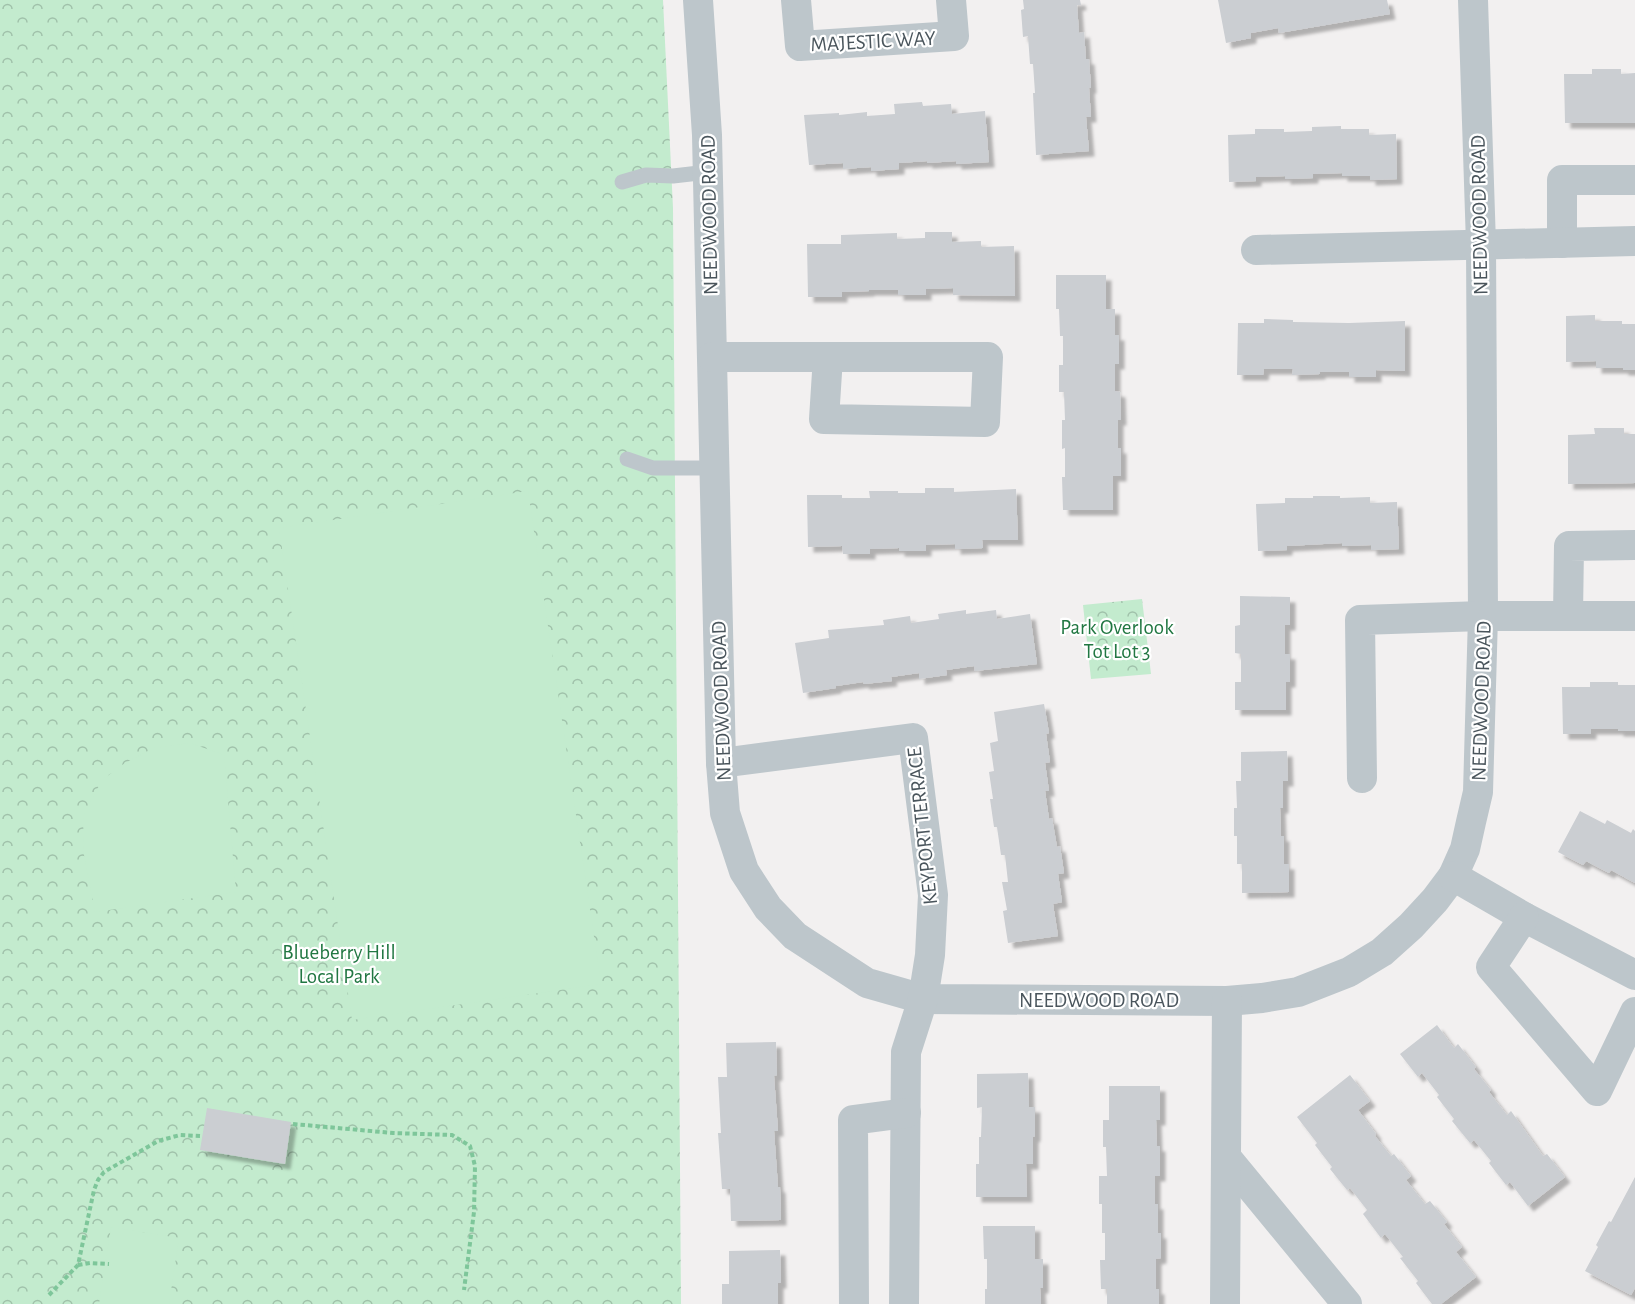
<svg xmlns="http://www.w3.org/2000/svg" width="1635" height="1304" font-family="'Alegreya Sans',sans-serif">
<defs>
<pattern id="park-crowns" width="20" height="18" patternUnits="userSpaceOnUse" patternTransform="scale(1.5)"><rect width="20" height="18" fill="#c3ebce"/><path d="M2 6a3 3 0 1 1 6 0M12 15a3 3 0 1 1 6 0" fill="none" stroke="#a0c1aa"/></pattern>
<filter id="shadow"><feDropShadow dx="5.5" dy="5.5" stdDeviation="1.5" flood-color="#0004"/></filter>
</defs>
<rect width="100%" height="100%" fill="#f2f0f0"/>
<!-- park -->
<g fill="url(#park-crowns)">
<path d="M 0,0 L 663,0 L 673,208 L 681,1304 L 0,1304 Z"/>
<path d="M 1142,599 L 1151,674 L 1091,679 L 1083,605 Z"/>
</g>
<!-- garden -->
<g fill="#c3ebce">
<path d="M 528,491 L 601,984 L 352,1020 L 279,528 Z"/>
<path d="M 190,743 L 224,755 L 236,892 L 95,912 L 84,855 L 83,816 L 102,780 L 125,763 L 154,748 Z"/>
<path d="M 111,1227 L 179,1238 L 169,1304 L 99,1304 Z"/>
</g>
<!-- building -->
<g fill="#cbced2" filter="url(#shadow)">
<path d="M 1023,0 L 1080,0 L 1081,5 L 1077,5 L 1079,33 L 1084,32 L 1086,59 L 1089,59 L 1091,88 L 1089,88 L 1091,117 L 1086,117 L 1089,151 L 1036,155 L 1033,93 L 1035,93 L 1033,64 L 1030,64 L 1028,36 L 1023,37 L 1021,10 L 1024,9 Z"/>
<path d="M 1218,0 L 1387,0 L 1390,14 L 1279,33 L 1278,28 L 1251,33 L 1251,38 L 1226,43 Z"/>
<path d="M 1592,69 L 1621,69 L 1621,74 L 1635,73 L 1635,123 L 1565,123 L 1564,74 L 1592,74 Z"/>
<path d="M 922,102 L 923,106 L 951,104 L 952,114 L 985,111 L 989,162 L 956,164 L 956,161 L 927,163 L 927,161 L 899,163 L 899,169 L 871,171 L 871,167 L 843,169 L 843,163 L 809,165 L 804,115 L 839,113 L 839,115 L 867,112 L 867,116 L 895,114 L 894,104 Z"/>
<path d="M 1341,126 L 1341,129 L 1369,129 L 1369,135 L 1396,134 L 1397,179 L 1370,180 L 1370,176 L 1342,176 L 1342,173 L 1313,174 L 1313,178 L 1285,179 L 1285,176 L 1256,177 L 1256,181 L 1229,182 L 1228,135 L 1255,134 L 1255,129 L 1284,129 L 1284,132 L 1312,131 L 1312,127 Z"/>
<path d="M 925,232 L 952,232 L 952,242 L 981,241 L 981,247 L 1014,246 L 1015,296 L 953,295 L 953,288 L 926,289 L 926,295 L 898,295 L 898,290 L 869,290 L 869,291 L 842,292 L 842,297 L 808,297 L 807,244 L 841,244 L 841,235 L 897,233 L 897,239 L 925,238 Z"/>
<path d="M 1056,275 L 1106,275 L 1106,309 L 1115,309 L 1115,335 L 1119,335 L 1119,364 L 1115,364 L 1115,391 L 1120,392 L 1121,420 L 1118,420 L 1118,448 L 1121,448 L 1121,476 L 1113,476 L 1113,510 L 1063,510 L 1062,477 L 1065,477 L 1065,448 L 1062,449 L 1062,420 L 1065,420 L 1064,392 L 1059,392 L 1059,365 L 1063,365 L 1063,336 L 1060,336 L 1059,309 L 1056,309 Z"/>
<path d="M 1595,315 L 1595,321 L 1622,321 L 1622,324 L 1635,324 L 1635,370 L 1623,370 L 1623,368 L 1596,368 L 1596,361 L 1566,362 L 1566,316 Z"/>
<path d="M 1264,319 L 1293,320 L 1293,322 L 1349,323 L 1405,321 L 1405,371 L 1376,370 L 1376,377 L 1349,377 L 1349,372 L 1320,372 L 1320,374 L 1292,375 L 1293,369 L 1264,369 L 1263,375 L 1237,375 L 1238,323 L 1264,323 Z"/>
<path d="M 1594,428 L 1624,428 L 1624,434 L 1635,434 L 1635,483 L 1568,484 L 1568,435 L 1595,434 Z"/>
<path d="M 925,488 L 954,488 L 954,492 L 1016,489 L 1018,540 L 982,540 L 983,548 L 955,549 L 955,544 L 926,545 L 926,551 L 899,551 L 899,548 L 870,549 L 870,554 L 843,554 L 842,546 L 808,547 L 807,495 L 842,495 L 842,498 L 870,498 L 869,491 L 898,491 L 898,493 L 925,493 Z"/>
<path d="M 1313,496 L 1340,496 L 1340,498 L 1370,497 L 1370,503 L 1397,502 L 1399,549 L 1371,550 L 1371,545 L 1342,546 L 1342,543 L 1287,546 L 1287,550 L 1258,551 L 1256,504 L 1285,503 L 1285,498 L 1313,498 Z"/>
<path d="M 1240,596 L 1290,597 L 1290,625 L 1285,625 L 1285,654 L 1290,654 L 1290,682 L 1286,682 L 1286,710 L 1235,710 L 1235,682 L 1241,682 L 1241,654 L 1235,653 L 1235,626 L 1240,625 Z"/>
<path d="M 966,610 L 966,614 L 996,610 L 997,619 L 1030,614 L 1037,664 L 975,671 L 974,666 L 946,670 L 947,675 L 919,679 L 919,673 L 891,677 L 892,681 L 864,684 L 863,682 L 836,686 L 836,688 L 803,693 L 795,643 L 829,638 L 828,630 L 884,625 L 883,620 L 910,616 L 911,623 L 939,619 L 938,614 Z"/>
<path d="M 1590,682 L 1618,682 L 1618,685 L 1635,685 L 1635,731 L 1618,731 L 1618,729 L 1591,729 L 1591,734 L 1563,734 L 1562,687 L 1590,687 Z"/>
<path d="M 1044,704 L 1049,733 L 1046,734 L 1050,762 L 1045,763 L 1049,791 L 1045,791 L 1049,819 L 1052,818 L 1057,847 L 1060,846 L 1064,873 L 1058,874 L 1062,902 L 1053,904 L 1058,936 L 1008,943 L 1003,911 L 1007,910 L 1002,882 L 1008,882 L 1005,855 L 1001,855 L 997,827 L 994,827 L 990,799 L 993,799 L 989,772 L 994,771 L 990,743 L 998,741 L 994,712 Z"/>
<path d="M 1287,751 L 1288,781 L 1283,781 L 1283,808 L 1280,808 L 1281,836 L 1284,836 L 1284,864 L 1289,864 L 1289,892 L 1242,893 L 1242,864 L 1237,864 L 1237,836 L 1234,836 L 1234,808 L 1237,808 L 1236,781 L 1241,781 L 1241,752 Z"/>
<path d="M 1580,811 L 1605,824 L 1607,820 L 1631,833 L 1633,829 L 1635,831 L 1635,883 L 1611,870 L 1609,873 L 1586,861 L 1583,865 L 1558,852 Z"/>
<path d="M 1437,1025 L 1454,1048 L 1458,1044 L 1476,1067 L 1474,1069 L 1491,1090 L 1489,1092 L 1507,1115 L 1511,1111 L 1543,1156 L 1547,1154 L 1565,1177 L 1528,1206 L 1510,1182 L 1506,1185 L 1489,1163 L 1491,1161 L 1474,1140 L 1470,1143 L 1452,1121 L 1454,1119 L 1437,1097 L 1439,1095 L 1422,1073 L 1418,1077 L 1400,1054 Z"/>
<path d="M 776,1042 L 777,1075 L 774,1076 L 778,1131 L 774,1131 L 778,1187 L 780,1187 L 781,1220 L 731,1221 L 730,1189 L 722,1189 L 718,1133 L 721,1133 L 718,1077 L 727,1077 L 726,1043 Z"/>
<path d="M 1028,1073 L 1029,1107 L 1035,1107 L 1035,1136 L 1033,1137 L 1033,1164 L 1026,1164 L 1027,1197 L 976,1197 L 976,1164 L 979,1164 L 979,1137 L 981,1137 L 982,1107 L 977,1108 L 977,1074 Z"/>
<path d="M 1350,1075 L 1370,1101 L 1358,1110 L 1376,1134 L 1375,1136 L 1391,1156 L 1394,1154 L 1411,1176 L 1406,1180 L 1425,1204 L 1430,1201 L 1447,1222 L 1444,1224 L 1462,1247 L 1456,1252 L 1476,1277 L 1441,1304 L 1432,1304 L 1416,1283 L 1418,1281 L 1400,1258 L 1403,1257 L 1385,1234 L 1381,1238 L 1363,1214 L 1367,1210 L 1350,1188 L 1347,1190 L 1330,1169 L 1332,1167 L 1315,1145 L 1317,1143 L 1297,1117 Z"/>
<path d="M 1109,1086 L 1160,1086 L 1160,1120 L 1156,1120 L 1157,1146 L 1160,1146 L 1160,1176 L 1155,1176 L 1155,1204 L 1158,1204 L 1158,1233 L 1161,1233 L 1161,1258 L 1156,1259 L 1156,1289 L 1159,1289 L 1159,1304 L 1107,1304 L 1107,1289 L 1101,1289 L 1100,1260 L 1105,1260 L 1105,1233 L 1102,1233 L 1102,1204 L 1099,1204 L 1099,1176 L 1107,1176 L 1106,1147 L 1103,1147 L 1103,1120 L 1109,1120 Z"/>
<path d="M 207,1108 L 291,1122 L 285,1164 L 200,1150 Z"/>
<path d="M 1635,1177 L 1635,1288 L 1631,1295 L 1585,1271 L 1598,1247 L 1596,1245 L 1609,1221 L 1611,1222 Z"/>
<path d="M 983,1226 L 1035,1226 L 1035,1259 L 1043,1259 L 1043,1288 L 1040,1288 L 1041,1304 L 985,1304 L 985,1289 L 987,1289 L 987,1259 L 984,1259 Z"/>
<path d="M 780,1250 L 781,1283 L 778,1283 L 778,1304 L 722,1304 L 722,1284 L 729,1284 L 729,1251 Z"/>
</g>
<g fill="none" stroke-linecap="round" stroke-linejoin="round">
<!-- path -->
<g stroke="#7ec69a" stroke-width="4" stroke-dasharray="4.5 3" stroke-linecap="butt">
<path d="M 293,1124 L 393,1133 L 452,1135 L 470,1146 L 475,1166 L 474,1212 L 464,1290"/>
<path d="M 78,1265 L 90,1263 L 109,1264"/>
<path d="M 49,1295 L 78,1265 L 94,1190 L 98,1180 L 104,1172 L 158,1141 L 180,1135 L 200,1136"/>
</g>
<!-- lane -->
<g stroke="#bdc6cb" stroke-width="15">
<path d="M 622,182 L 646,175 L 673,176 L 708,172"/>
<path d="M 627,459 L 653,468 L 714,468"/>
</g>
<!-- street -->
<g stroke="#bdc6cb" stroke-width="30">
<path d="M 698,0 L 707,135 L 721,763 L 725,813 L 744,871 L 768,908 L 795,936 L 867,983 L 923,999 L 1227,1001 L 1262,998 L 1298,992 L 1349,972 L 1382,952 L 1411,926 L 1435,900 L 1453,876 L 1465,849 L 1471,822 L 1478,792 L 1483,616 L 1481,244 L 1473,0"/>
<path d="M 796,0 L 800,46 L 954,36 L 951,0"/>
<path d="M 1562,243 L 1562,180 L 1635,180"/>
<path d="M 1256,250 L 1635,241"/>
<path d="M 712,357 L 988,357 L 985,422 L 824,419 L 828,357"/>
<path d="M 1568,616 L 1569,546 L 1635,545"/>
<path d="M 721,763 L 913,738 L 933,895 L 930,955 L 923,999 L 906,1052 L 904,1304"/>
<path d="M 1362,778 L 1360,620 L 1483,616 L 1635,616"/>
<path d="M 1453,876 L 1524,917 L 1635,975"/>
<path d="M 1524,917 L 1491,967 L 1597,1091 L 1635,1012"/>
<path d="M 1226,1157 L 1347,1304"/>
<path d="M 854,1304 L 853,1120 L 906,1113"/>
<path d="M 1225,1304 L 1227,1001"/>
</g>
</g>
<g text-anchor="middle" stroke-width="4.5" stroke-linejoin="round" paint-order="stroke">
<!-- street labels -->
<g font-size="21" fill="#4a555c" stroke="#fff">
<text transform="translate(873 41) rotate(-3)" y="7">MAJESTIC WAY</text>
<text transform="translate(709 215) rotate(-91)" y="7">NEEDWOOD ROAD</text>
<text transform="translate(1479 215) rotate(-91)" y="7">NEEDWOOD ROAD</text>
<text transform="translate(721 701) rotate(-92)" y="7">NEEDWOOD ROAD</text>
<text transform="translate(1481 701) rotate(-88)" y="7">NEEDWOOD ROAD</text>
<text transform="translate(922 826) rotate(-96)" y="7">KEYPORT TERRACE</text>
<text x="1099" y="1007">NEEDWOOD ROAD</text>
</g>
<!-- park labels -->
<g font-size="21" fill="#217742" stroke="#fff">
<text x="1117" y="634">Park Overlook<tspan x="1117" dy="24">Tot Lot 3</tspan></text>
<text x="339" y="959">Blueberry Hill<tspan x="339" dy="24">Local Park</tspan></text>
</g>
</g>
</svg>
